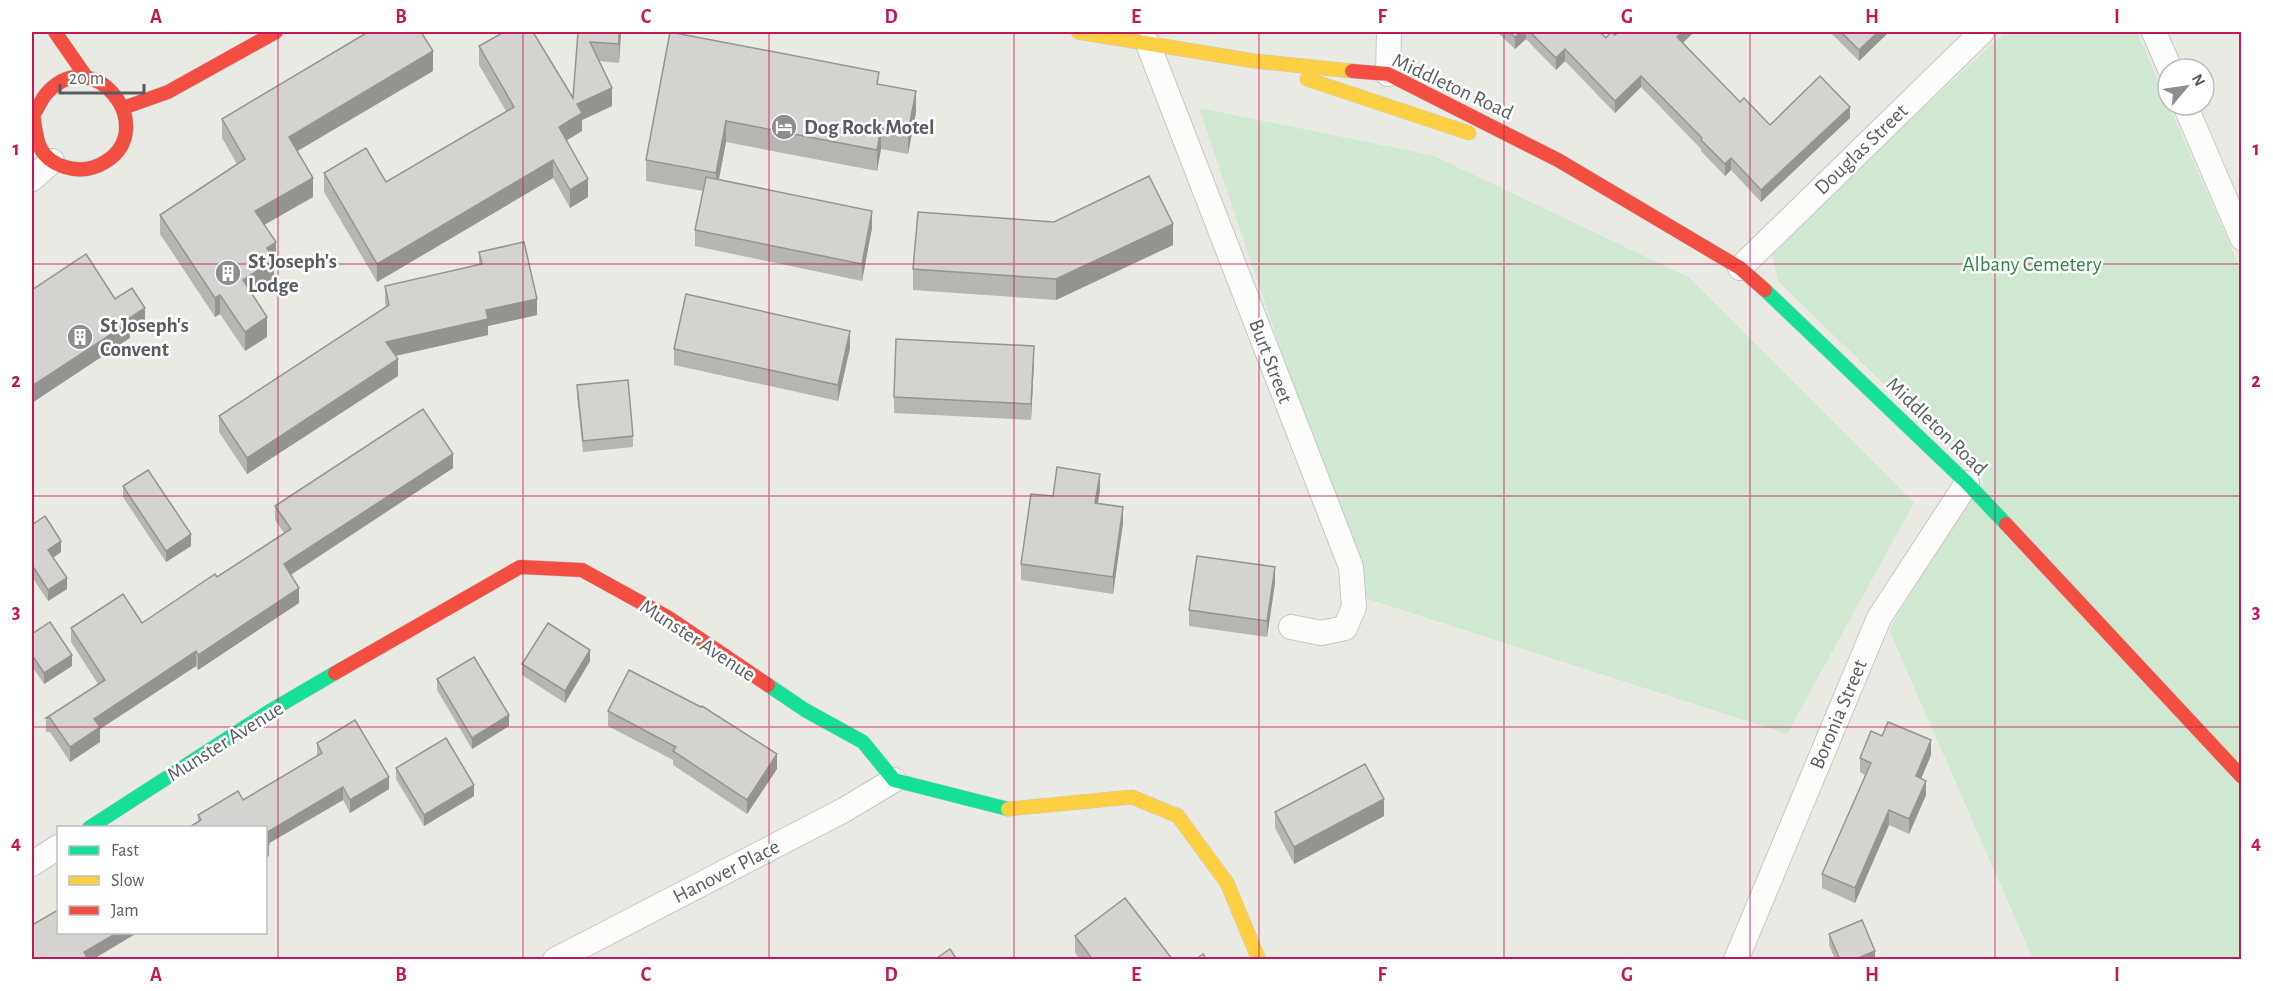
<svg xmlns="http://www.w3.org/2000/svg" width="2273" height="991" font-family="'Alegreya Sans',sans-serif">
<rect width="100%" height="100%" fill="#eaeae4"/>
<!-- green -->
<g fill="#d0e8d1">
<path d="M 2005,32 L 2137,32 L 2241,271 L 2241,959 L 2033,959 L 1889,630 L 1939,546 L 1984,482 L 1778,281 L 1771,250 Z"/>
<path d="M 1199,108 L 1432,155 L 1688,277 L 1914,503 L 1787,734 L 1365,598 Z"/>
</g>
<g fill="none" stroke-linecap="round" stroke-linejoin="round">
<!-- street casing -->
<g stroke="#c6c6c5" stroke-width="26">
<g id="street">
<path d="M 2154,32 L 2170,69"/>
<path d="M 1148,44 L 1351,567 L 1354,607 L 1345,628 L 1321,633 L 1291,627"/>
<path d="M 1388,74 L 1389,32"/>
<path d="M 2185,105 L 2242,238"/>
<path d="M 32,179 L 52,161"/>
<path d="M 1740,268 L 1982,32"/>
<path d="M 32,864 L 58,847"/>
<path d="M 555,960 L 844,810 L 894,780"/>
<path d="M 1736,960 L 1879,618 L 1967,483"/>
</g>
</g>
<!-- fast casing -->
<g stroke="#c7c8c7" stroke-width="15">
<g id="fast">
<path d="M 1765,290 L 1967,483 L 2006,524"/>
<path d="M 768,685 L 805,710 L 863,742 L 894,780 L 1008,809"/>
<path d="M 89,828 L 270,711 L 335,673"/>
</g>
</g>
<!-- slow casing -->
<g stroke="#c7c8c7" stroke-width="15">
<g id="slow">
<path d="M 1078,32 L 1254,61 L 1352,71"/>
<path d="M 1307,79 L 1469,133"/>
<path d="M 1008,809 L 1132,797 L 1178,816 L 1227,883 L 1259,960"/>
</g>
</g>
<!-- jam casing -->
<g stroke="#c7c8c7" stroke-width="15">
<g id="jam">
<path d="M 55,32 L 87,78"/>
<path d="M 1352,71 L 1388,74 L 1558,160 L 1740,268 L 1765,290"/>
<path d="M 32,107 C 37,133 33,157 65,167 C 78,171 92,170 105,162 C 161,128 93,40 46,94 C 41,100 38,108 34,114"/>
<path d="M 123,108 L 168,92 L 276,32"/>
<path d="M 2006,524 L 2242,777"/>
<path d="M 335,673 L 520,567 L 582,570 L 669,618 L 768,685"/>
</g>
</g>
<!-- street -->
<use href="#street" stroke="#fcfcfb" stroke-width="24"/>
<!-- fast -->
<use href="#fast" stroke="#16e098" stroke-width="14"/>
<!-- slow -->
<use href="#slow" stroke="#ffcf43" stroke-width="14"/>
<!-- jam -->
<use href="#jam" stroke="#f24e42" stroke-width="14"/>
</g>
<!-- wall -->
<g fill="#b6b5b2">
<path d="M 578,32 L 621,32 L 619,63 L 599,61 L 612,106 L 582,120 L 582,131 L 567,140 L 588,197 L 570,208 L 553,178 L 377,282 L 324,192 L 324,173 L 386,182 L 506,111 L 479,65 L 479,46 L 573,98 Z"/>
<path d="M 670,32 L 879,85 L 916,112 L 908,154 L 881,149 L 877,171 L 726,142 L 719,179 L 872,228 L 862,281 L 695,246 L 695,230 L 703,191 L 646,181 L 646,160 Z"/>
<path d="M 1497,32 L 1600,32 L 1606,38 L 1615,35 L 1619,32 L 1694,32 L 1683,43 L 1740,102 L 1770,125 L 1850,118 L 1761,202 L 1731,170 L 1725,176 L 1701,151 L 1701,149 L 1641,87 L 1615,113 L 1565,61 L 1556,70 L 1526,39 L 1515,49 Z"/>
<path d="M 1830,32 L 1889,32 L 1859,61 Z"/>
<path d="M 433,71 L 297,151 L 313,197 L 264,225 L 276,261 L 274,262 L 274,279 L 251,294 L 267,337 L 245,351 L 220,314 L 215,317 L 160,234 L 160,215 L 237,164 L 222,138 L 222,119 Z"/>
<path d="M 1173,245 L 1056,300 L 913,290 L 913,269 Z"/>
<path d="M 479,252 L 537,315 L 488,326 L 488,335 L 395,356 L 398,376 L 247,474 L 219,432 L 219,416 L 386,307 L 385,303 L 385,286 L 479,265 Z"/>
<path d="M 850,348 L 838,401 L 674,365 L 674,349 Z"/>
<path d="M 1034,362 L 1031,420 L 894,413 L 894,397 Z"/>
<path d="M 577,385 L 633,436 L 633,447 L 583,452 L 577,396 Z"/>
<path d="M 453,468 L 291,575 L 299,603 L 198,670 L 196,666 L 100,729 L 100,742 L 70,762 L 50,732 L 46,732 L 46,718 L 98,684 L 71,642 L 71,628 L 142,623 L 217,577 L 284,533 L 275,520 L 275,506 Z"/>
<path d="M 123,486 L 191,546 L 166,562 L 123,497 Z"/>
<path d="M 1100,490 L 1098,503 L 1123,523 L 1113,594 L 1021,580 L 1021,564 L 1053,496 Z"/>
<path d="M 32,525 L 61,552 L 53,558 L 67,589 L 48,601 L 32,577 Z"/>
<path d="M 1275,583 L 1267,637 L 1189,626 L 1189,610 Z"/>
<path d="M 32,634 L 72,666 L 44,684 L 32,666 Z"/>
<path d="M 590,661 L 565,703 L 522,675 L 522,664 Z"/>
<path d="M 437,679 L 509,726 L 472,749 L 437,690 Z"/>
<path d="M 608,711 L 777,769 L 747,814 L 673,765 L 673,760 L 608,726 Z"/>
<path d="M 317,743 L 389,789 L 350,813 L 343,800 L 269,843 L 269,856 L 198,821 L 198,815 L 243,800 L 317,756 Z"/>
<path d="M 1931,755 L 1921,778 L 1926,795 L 1909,834 L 1889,825 L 1855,903 L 1822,888 L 1822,874 L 1865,775 L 1860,772 L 1860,758 Z"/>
<path d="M 396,768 L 474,796 L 424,826 L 396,779 Z"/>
<path d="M 1275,812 L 1384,816 L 1294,864 L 1275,828 Z"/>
<path d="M 1829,934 L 1875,960 L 1835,960 L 1829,945 Z"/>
<path d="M 1075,936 L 1173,960 L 1081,960 L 1075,953 Z"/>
</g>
<!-- shaded-wall -->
<g fill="#949491">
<path d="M 619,32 L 621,32 L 619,63 Z"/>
<path d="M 1521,32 L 1526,32 L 1526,39 L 1515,49 L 1515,37 Z"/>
<path d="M 1682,32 L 1694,32 L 1677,48 L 1677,37 Z"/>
<path d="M 1878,32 L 1889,32 L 1859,61 L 1859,50 Z"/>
<path d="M 1565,49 L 1565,61 L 1556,70 L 1556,58 Z"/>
<path d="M 433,51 L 433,71 L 289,156 L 289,137 Z"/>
<path d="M 1641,76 L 1641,87 L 1615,113 L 1615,101 Z"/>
<path d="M 612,88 L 612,106 L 582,120 L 582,131 L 559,145 L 559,127 L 577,104 Z"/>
<path d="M 916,91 L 916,112 L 908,154 L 908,133 Z"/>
<path d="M 1850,107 L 1850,118 L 1761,202 L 1761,190 Z"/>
<path d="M 726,121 L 726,142 L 716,194 L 716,173 Z"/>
<path d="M 881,128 L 881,149 L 877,171 L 877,150 Z"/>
<path d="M 1731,158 L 1731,170 L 1725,176 L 1725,164 Z"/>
<path d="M 553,160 L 553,178 L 377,282 L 377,264 Z"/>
<path d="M 313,178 L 313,197 L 255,230 L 255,211 Z"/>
<path d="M 588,179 L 588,197 L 570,208 L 570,190 Z"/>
<path d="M 872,211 L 872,228 L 862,281 L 862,264 Z"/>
<path d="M 1173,224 L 1173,245 L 1056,300 L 1056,279 Z"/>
<path d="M 276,242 L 276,261 L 274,262 L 274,279 L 243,299 L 243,280 L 267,248 Z"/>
<path d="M 220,295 L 220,314 L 215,317 L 215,298 Z"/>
<path d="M 537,299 L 537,315 L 488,326 L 488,335 L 386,358 L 386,342 L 486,310 Z"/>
<path d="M 145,308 L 145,325 L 130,334 L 130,338 L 32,403 L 32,386 Z"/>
<path d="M 267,317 L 267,337 L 245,351 L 245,332 Z"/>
<path d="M 850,331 L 850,348 L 838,401 L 838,385 Z"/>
<path d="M 1034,346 L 1034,362 L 1031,420 L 1031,404 Z"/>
<path d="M 398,359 L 398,376 L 247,474 L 247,458 Z"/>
<path d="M 453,454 L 453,468 L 284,579 L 284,564 Z"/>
<path d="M 1100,474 L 1100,490 L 1095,519 L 1095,503 Z"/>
<path d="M 1123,507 L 1123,523 L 1113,594 L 1113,577 Z"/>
<path d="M 191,534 L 191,546 L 166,562 L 166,551 Z"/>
<path d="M 61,541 L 61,552 L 48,561 L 48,550 Z"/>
<path d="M 1275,567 L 1275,583 L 1267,637 L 1267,621 Z"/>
<path d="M 67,578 L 67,589 L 48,601 L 48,590 Z"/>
<path d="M 299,588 L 299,603 L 198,670 L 198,655 Z"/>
<path d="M 590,650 L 590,661 L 565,703 L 565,691 Z"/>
<path d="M 196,651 L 196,666 L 100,729 L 100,742 L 70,762 L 70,747 L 94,719 Z"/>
<path d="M 72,655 L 72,666 L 44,684 L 44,673 Z"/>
<path d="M 509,715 L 509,726 L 472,749 L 472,738 Z"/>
<path d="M 1931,740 L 1931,755 L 1916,791 L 1916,776 Z"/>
<path d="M 777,754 L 777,769 L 747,814 L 747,800 Z"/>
<path d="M 389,777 L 389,789 L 350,813 L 350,800 Z"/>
<path d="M 1926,781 L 1926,795 L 1909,834 L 1909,819 Z"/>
<path d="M 34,783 L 34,799 L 32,801 L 32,785 Z"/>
<path d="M 474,785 L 474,796 L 424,826 L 424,815 Z"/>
<path d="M 343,787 L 343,800 L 266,845 L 266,833 Z"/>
<path d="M 1384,799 L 1384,816 L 1294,864 L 1294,847 Z"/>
<path d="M 1889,810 L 1889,825 L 1855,903 L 1855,888 Z"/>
<path d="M 269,844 L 269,856 L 266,858 L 266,846 Z"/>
<path d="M 117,933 L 137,933 L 92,960 L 84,960 L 84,952 Z"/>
<path d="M 1875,951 L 1875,960 L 1853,960 Z"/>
</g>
<!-- building -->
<g fill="#d4d3cf" stroke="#949491" stroke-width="1.5">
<path d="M 368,32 L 421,32 L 433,51 L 289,137 L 313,178 L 255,211 L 276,242 L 267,248 L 274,260 L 243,280 L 267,317 L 245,332 L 220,295 L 215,298 L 160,215 L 245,159 L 222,119 Z"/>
<path d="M 504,32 L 533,32 L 573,98 L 578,32 L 619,32 L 619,44 L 590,42 L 612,88 L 577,104 L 582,113 L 559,127 L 588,179 L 570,190 L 553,160 L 377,264 L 324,173 L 366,148 L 386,182 L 514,107 L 479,46 Z"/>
<path d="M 670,32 L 879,72 L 877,84 L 916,91 L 908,133 L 881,128 L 877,150 L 726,121 L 716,173 L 646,160 Z"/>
<path d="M 1509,32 L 1521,32 L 1515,37 Z"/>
<path d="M 1530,32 L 1600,32 L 1606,38 L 1611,32 L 1615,35 L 1619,32 L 1682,32 L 1677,37 L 1740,102 L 1744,98 L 1770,125 L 1820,76 L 1850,107 L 1761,190 L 1731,158 L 1725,164 L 1701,140 L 1702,138 L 1641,76 L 1615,101 L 1565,49 L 1556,58 Z"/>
<path d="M 1841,32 L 1878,32 L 1859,50 Z"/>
<path d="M 1149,176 L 1173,224 L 1056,279 L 913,269 L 918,212 L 1054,222 Z"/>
<path d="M 706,177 L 872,211 L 862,264 L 695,230 Z"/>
<path d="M 524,242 L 537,299 L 486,310 L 488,319 L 386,342 L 398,359 L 247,458 L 219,416 L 389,305 L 385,286 L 482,264 L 479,252 Z"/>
<path d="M 86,254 L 115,299 L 132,288 L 145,308 L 128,319 L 130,322 L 32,386 L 32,290 Z"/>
<path d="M 686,294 L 850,331 L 838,385 L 674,349 Z"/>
<path d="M 896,339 L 1034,346 L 1031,404 L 894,397 Z"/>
<path d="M 628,380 L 633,436 L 583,441 L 577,385 Z"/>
<path d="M 423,409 L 453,454 L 284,564 L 299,588 L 198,655 L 196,651 L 94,719 L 100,727 L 70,747 L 50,718 L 46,718 L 105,680 L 71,628 L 123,594 L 142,623 L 215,574 L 217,577 L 291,529 L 275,506 Z"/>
<path d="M 1057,467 L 1100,474 L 1095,503 L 1123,507 L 1113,577 L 1021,564 L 1031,494 L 1053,496 Z"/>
<path d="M 148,470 L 191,534 L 166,551 L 123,486 Z"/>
<path d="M 45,516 L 61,541 L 48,550 L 67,578 L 48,590 L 32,565 L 32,525 Z"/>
<path d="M 1197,556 L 1275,567 L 1267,621 L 1189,610 Z"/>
<path d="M 50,622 L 72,655 L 44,673 L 32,655 L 32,634 Z"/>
<path d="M 548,623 L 590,650 L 565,691 L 522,664 Z"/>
<path d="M 474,657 L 509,715 L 472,738 L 437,679 Z"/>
<path d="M 629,670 L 701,707 L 702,706 L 777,754 L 747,800 L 673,751 L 676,747 L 608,711 Z"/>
<path d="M 355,720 L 389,777 L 350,800 L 343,787 L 266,833 L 266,828 L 188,828 L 201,820 L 198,815 L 238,791 L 243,800 L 322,753 L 317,743 Z"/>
<path d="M 1888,722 L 1931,740 L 1916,776 L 1926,781 L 1909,819 L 1889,810 L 1855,888 L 1822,874 L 1871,763 L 1860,758 L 1871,731 L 1882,736 Z"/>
<path d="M 446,738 L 474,785 L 424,815 L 396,768 Z"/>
<path d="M 1365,764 L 1384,799 L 1294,847 L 1275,812 Z"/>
<path d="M 266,838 L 269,844 L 266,846 Z"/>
<path d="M 1125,898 L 1173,960 L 1093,960 L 1075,936 Z"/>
<path d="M 58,910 L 58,933 L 117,933 L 84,952 L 88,960 L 32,960 L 32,925 Z"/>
<path d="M 1862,920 L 1875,951 L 1853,960 L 1840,960 L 1829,934 Z"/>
<path d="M 950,949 L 957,960 L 934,960 Z"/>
<path d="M 1203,954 L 1207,960 L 1195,960 Z"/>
</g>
<!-- grid -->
<path fill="none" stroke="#c2185b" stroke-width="1.5" stroke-opacity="0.55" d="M 278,32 L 278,960M 523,32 L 523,960M 769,32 L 769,960M 1014,32 L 1014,960M 1259,32 L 1259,960M 1504,32 L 1504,960M 1750,32 L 1750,960M 1995,32 L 1995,960M 32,264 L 2242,264M 32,496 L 2242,496M 32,727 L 2242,727"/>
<!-- icons -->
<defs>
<g id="hotel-disc" transform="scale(1.35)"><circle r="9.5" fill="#8c8e90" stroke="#fff"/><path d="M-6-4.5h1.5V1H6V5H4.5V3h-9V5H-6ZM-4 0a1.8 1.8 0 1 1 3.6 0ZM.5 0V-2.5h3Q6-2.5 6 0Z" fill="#fff"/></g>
<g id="building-disc" transform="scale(1.35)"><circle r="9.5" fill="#8c8e90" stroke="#fff"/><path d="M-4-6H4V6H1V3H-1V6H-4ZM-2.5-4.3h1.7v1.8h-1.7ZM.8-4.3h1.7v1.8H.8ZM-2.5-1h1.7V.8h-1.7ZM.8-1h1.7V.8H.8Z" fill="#fff"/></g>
</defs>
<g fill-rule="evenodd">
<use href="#hotel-disc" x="784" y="127"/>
<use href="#building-disc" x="228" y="273"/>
<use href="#building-disc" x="80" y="337"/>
</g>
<g text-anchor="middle" stroke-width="5" stroke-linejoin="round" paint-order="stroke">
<!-- street labels -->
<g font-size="21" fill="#595c63" stroke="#fff">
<text transform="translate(1453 86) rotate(25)" y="7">Middleton Road</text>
<text transform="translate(1861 149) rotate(-44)" y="7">Douglas Street</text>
<text transform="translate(1271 361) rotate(69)" y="7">Burt Street</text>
<text transform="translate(1937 426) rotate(44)" y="7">Middleton Road</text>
<text transform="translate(698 640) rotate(33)" y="7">Munster Avenue</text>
<text transform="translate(1838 714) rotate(-67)" y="7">Boronia Street</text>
<text transform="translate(225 741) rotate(-32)" y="7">Munster Avenue</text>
<text transform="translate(726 871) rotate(-27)" y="7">Hanover Place</text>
</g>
<!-- poi labels -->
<g font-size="21" font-weight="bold" fill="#595c63" stroke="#fff" text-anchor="start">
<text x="804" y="134">Dog Rock Motel</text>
<text x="248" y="268">St Joseph's<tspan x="248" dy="24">Lodge</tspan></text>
<text x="100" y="332">St Joseph's<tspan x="100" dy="24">Convent</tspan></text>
</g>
<!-- park labels -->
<g font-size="21" fill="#2e8540" stroke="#fff">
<text x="2032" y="271">Albany Cemetery</text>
</g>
</g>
<!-- border -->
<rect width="2273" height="991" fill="none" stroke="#ffffff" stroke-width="66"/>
<!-- legend -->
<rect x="57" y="826" width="210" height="108" fill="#ffffff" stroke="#bdbec1" stroke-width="1.5"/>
<rect x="69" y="846" width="30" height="9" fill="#16e098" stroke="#bdbec1" stroke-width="1.5"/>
<text x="111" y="856" font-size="18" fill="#595c63">Fast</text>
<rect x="69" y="876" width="30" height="9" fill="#ffcf43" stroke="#bdbec1" stroke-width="1.5"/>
<text x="111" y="886" font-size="18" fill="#595c63">Slow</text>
<rect x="69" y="906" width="30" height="9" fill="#f24e42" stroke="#bdbec1" stroke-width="1.5"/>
<text x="111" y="916" font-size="18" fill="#595c63">Jam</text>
<!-- north arrow -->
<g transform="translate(2186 87) rotate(61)"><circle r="28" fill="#ffffff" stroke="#bdbec1" stroke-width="1.5"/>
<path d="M0-4.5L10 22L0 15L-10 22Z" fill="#8c8e90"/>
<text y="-9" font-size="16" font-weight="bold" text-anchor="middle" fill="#595c63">N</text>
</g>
<!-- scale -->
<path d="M60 84v9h84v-9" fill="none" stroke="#595c63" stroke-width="3"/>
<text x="69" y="84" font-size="18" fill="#595c63" stroke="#ffffff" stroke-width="4.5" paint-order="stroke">20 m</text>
<rect x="33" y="33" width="2207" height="925" fill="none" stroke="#c2185b" stroke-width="2"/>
<g font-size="20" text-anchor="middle" font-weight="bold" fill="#c2185b">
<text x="156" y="23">A</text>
<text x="401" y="23">B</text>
<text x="646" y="23">C</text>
<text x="891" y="23">D</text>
<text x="1136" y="23">E</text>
<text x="1382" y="23">F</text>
<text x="1627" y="23">G</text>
<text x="1872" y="23">H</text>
<text x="2117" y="23">I</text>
<text x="16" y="155">1</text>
<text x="2256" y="155">1</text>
<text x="16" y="387">2</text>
<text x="2256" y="387">2</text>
<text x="16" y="618">3</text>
<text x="2256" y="618">3</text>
<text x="16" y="849">4</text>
<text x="2256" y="849">4</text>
<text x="156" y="981">A</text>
<text x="401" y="981">B</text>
<text x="646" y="981">C</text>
<text x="891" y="981">D</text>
<text x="1136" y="981">E</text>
<text x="1382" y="981">F</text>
<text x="1627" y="981">G</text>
<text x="1872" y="981">H</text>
<text x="2117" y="981">I</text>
</g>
</svg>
